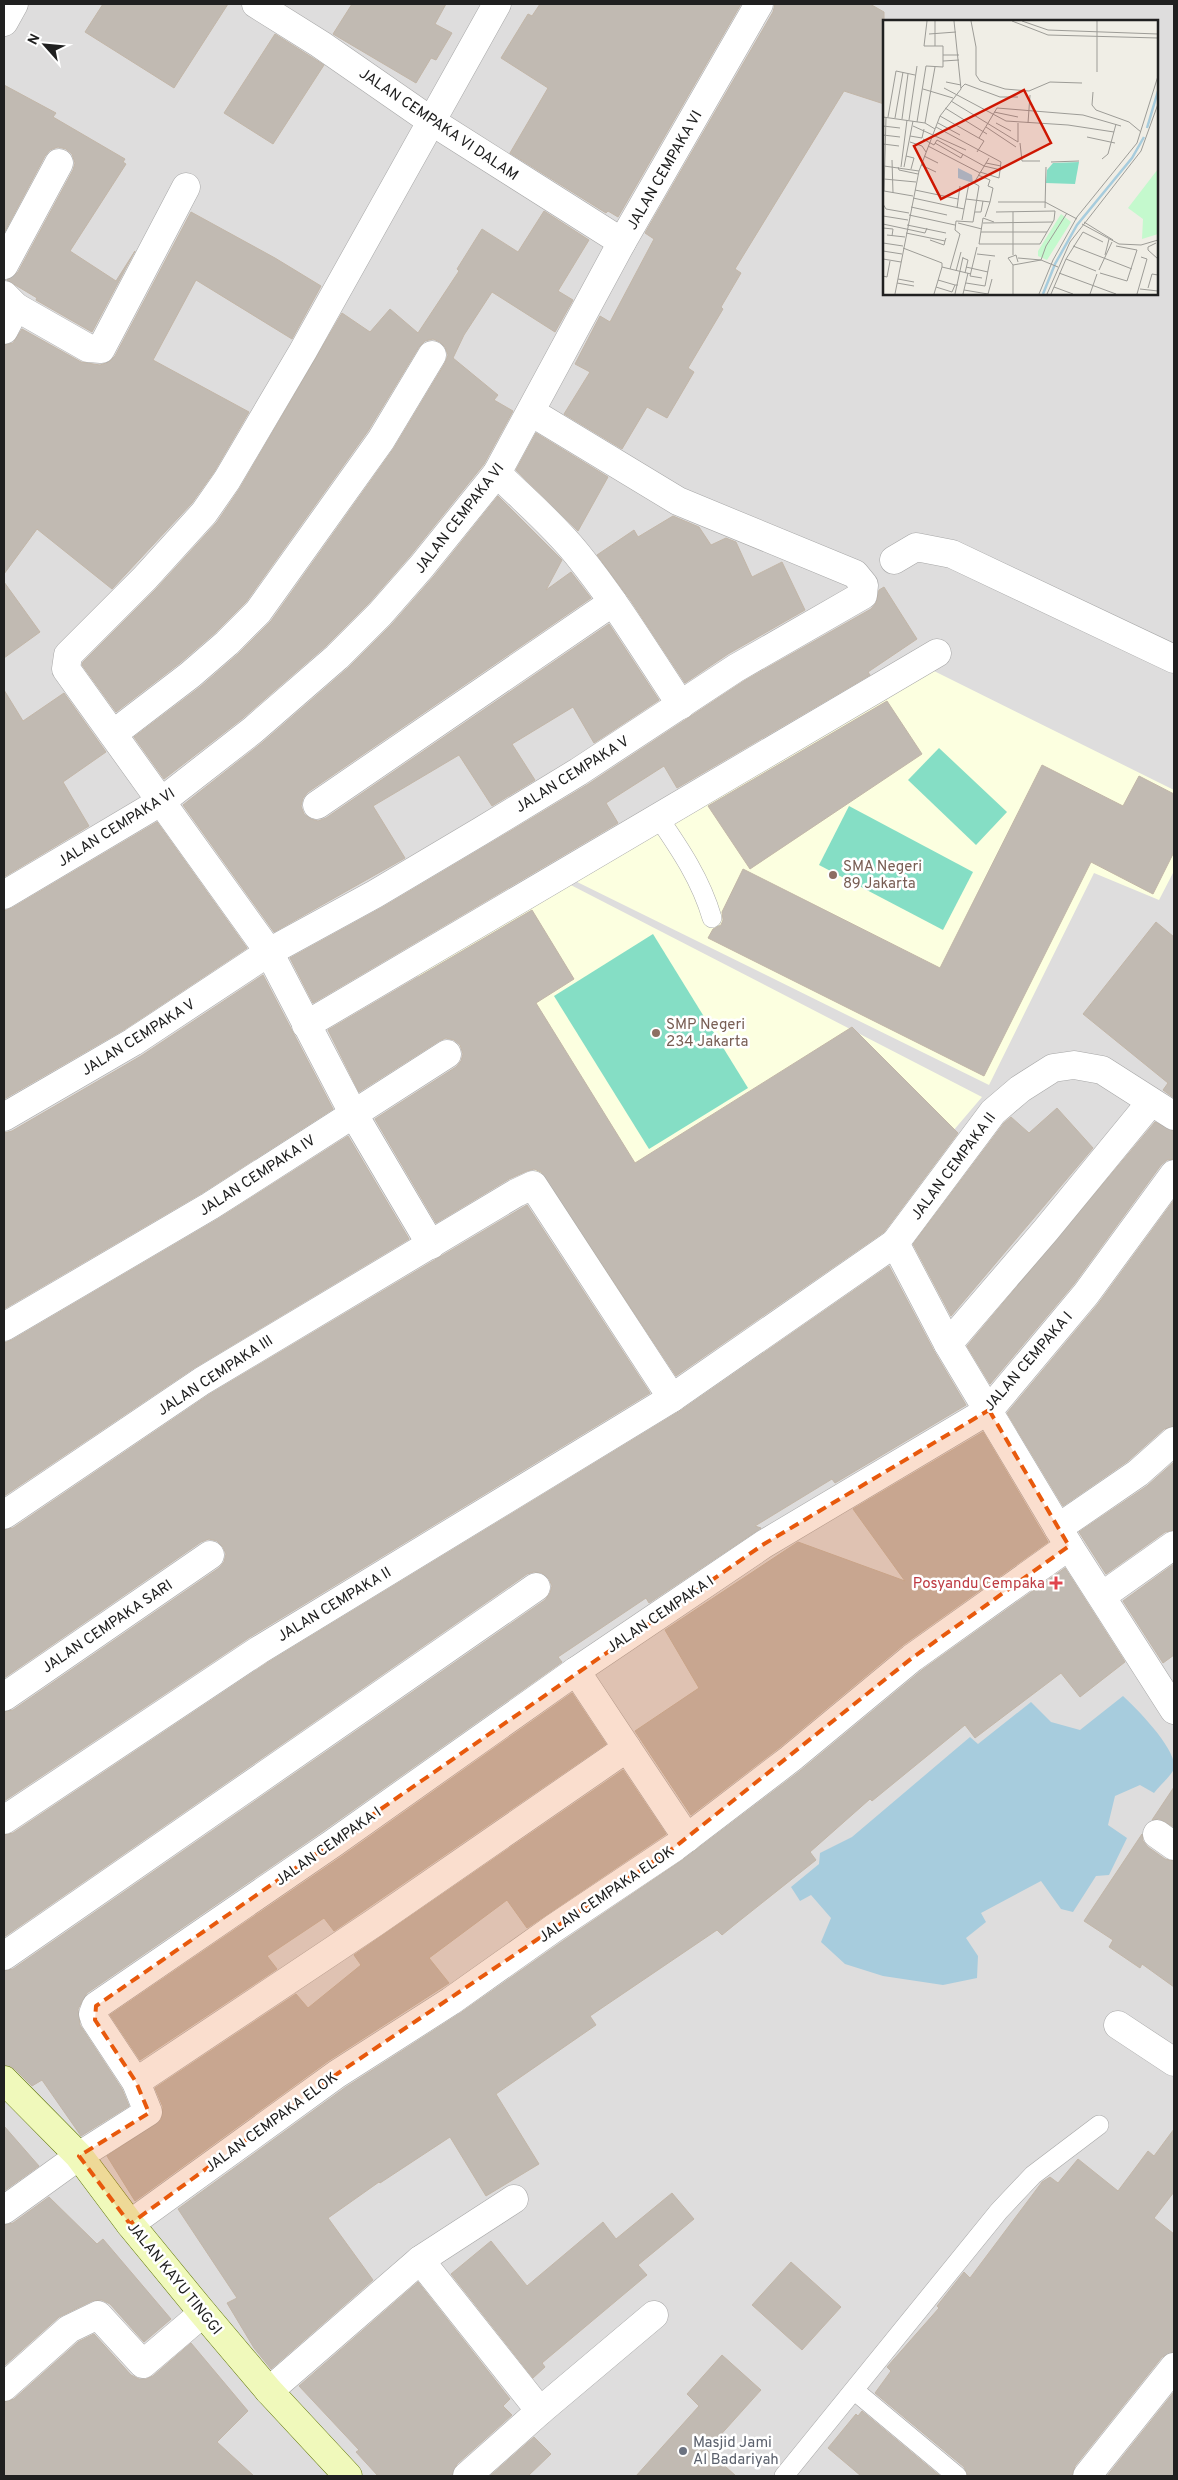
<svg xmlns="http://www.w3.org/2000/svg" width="1178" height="2480" font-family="Overpass,sans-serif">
<rect width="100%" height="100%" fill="#f0eee6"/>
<!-- residential -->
<path fill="#dedddd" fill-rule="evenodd" d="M 4,4 L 1174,4 L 1174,2476 L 4,2476 ZM 884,21 L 1157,21 L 1157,294 L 884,294 Z"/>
<!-- education -->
<g fill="#fcffe0">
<path d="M 930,669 L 1174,790 L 1174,871 L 1159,900 L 1094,873 L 989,1085 L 569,878 Z"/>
<path d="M 563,881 L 982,1097 L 878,1219 L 826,1157 L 610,1294 L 414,970 Z"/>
</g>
<!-- pitch -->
<g fill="#85dec5">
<path d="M 939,748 L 1007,812 L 976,845 L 908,780 Z"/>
<path d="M 849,806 L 973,872 L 943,930 L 819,865 Z"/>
<path d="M 653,934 L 748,1088 L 649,1149 L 554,996 Z"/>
</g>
<!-- water -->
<path fill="#a7ccdd" d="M 1123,1696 C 1136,1708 1178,1750 1174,1769 C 1170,1777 1160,1785 1154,1793 L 1140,1785 L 1115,1796 L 1108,1825 L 1127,1838 L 1109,1875 L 1096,1876 L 1073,1912 L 1061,1909 L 1041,1881 L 981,1913 L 986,1922 L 966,1938 L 978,1956 L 977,1978 L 943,1985 L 883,1976 L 845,1964 L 821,1942 L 831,1918 L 811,1895 L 800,1901 L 791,1887 L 819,1864 L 820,1853 L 852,1837 L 970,1737 L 978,1744 L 1031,1702 L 1051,1722 L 1080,1730 Z"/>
<!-- building -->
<g fill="#c1bab2" stroke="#c2b6a8">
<path d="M 103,4 L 228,4 L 174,88 L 85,32 Z"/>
<path d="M 352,4 L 446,4 L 435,24 L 452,33 L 436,60 L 431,58 L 416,83 L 333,34 Z"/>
<path d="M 540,4 L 741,4 L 618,217 L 608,211 L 606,213 L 510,153 L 548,88 L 501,58 L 528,14 L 532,16 Z"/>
<path d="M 775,4 L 870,4 L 884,12 L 884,104 L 844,91 L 735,269 L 741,273 L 721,307 L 723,309 L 688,368 L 694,372 L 667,418 L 647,407 L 622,449 L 564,414 L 590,372 L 575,364 L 600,316 L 610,322 L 654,239 L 645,233 L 773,12 Z"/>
<path d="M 275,34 L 324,65 L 273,144 L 224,113 Z"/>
<path d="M 4,85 L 56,113 L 53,117 L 125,159 L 123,162 L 126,164 L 70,251 L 116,281 L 135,251 L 92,332 L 36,300 L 37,298 L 7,280 L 18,272 L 73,170 L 75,163 L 72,154 L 66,149 L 58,147 L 50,150 L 45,156 L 4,233 Z"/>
<path d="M 544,211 L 589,240 L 558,291 L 573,300 L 555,332 L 492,292 L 464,335 L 453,358 L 498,395 L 494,400 L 513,411 L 484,464 L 410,556 L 369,603 L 326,646 L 243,718 L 164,779 L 134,737 L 200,687 L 238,654 L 271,621 L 394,448 L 445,363 L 448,355 L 445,347 L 440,342 L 433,339 L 425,341 L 419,347 L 368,431 L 246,602 L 216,632 L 180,663 L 116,712 L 82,665 L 83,662 L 156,589 L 217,522 L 240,488 L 342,313 L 370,332 L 390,309 L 418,333 L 459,271 L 457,269 L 482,229 L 518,252 Z"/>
<path d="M 191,212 L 275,258 L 321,286 L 292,339 L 196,280 L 153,360 L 249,412 L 214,472 L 192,503 L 112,589 L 37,529 L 4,574 L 4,345 L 13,343 L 22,329 L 81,362 L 100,365 L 109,362 L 115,356 Z"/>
<path d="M 536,433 L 608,477 L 578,531 L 516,470 Z"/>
<path d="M 498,496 L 562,560 L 546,590 L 571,572 L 591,598 L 308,792 L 303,798 L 301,806 L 304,814 L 311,819 L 318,821 L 326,818 L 609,624 L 659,700 L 594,743 L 573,707 L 512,744 L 535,780 L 492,806 L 459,755 L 373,806 L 405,858 L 274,932 L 183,805 L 263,742 L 348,668 L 392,624 L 434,576 Z"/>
<path d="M 673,516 L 699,527 L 711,545 L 726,538 L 736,542 L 752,577 L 782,562 L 805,610 L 728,654 L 685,683 L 631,601 L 597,555 L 634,530 L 638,537 Z"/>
<path d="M 4,582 L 40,632 L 4,658 Z"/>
<path d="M 884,587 L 917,639 L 868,672 L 870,675 L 677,788 L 664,766 L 606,803 L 618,823 L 313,1003 L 290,958 L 383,907 L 489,844 L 587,785 L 744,681 L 871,609 L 876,603 L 879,590 Z"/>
<path d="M 4,690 L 23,721 L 64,693 L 106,752 L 63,782 L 89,826 L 4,877 Z"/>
<path d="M 887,701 L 922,754 L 750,869 L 708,806 Z"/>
<path d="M 1042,765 L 1123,806 L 1139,776 L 1174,794 L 1174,852 L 1153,894 L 1091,862 L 984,1076 L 708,938 L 713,929 L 721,925 L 723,920 L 722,912 L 743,869 L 940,968 Z"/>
<path d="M 157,822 L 247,948 L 125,1029 L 4,1099 L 4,911 L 12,908 Z"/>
<path d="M 532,910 L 574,979 L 536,1003 L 635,1163 L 852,1027 L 958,1133 L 884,1232 L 676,1376 L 541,1172 L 534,1169 L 527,1171 L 509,1179 L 436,1223 L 375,1119 L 456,1067 L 461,1061 L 463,1054 L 460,1045 L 454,1040 L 446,1038 L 439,1041 L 359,1092 L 328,1030 Z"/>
<path d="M 1156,922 L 1174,937 L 1174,1098 L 1163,1090 L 1168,1083 L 1083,1014 Z"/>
<path d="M 263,975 L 333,1109 L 202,1193 L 4,1309 L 4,1133 L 12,1131 L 141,1056 Z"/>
<path d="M 1057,1108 L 1093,1148 L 951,1316 L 913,1244 L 1004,1123 L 1011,1117 L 1029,1133 Z"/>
<path d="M 1155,1122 L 1174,1131 L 1174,1159 L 1167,1160 L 1161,1165 L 1074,1284 L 990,1384 L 967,1346 Z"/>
<path d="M 348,1136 L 409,1239 L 194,1368 L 4,1496 L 4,1343 L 12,1340 L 218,1219 Z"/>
<path d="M 1174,1200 L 1174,1426 L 1164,1429 L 1128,1461 L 1063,1506 L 1007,1413 L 1098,1304 Z"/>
<path d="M 527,1205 L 650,1393 L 250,1637 L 4,1801 L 4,1712 L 13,1710 L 219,1568 L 224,1562 L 226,1554 L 223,1547 L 217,1541 L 209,1539 L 201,1542 L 4,1678 L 4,1530 L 13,1528 L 210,1394 Z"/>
<path d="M 889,1266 L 934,1351 L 966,1405 L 835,1483 L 832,1479 L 755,1526 L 761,1528 L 649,1603 L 646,1598 L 558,1657 L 562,1662 L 323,1831 L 87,1993 L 78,2009 L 80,2025 L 122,2089 L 129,2106 L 81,2136 L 42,2080 L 32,2086 L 15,2069 L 4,2065 L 4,1971 L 13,1969 L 545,1600 L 550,1593 L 552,1586 L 549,1579 L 542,1573 L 534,1572 L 527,1574 L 4,1937 L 4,1835 L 13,1833 L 267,1663 L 680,1411 Z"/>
<path d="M 983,1432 L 1048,1542 L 903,1645 L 780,1747 L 691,1815 L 635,1731 L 699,1688 L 665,1630 L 798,1542 L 905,1581 L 853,1509 Z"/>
<path d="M 1174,1462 L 1174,1530 L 1165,1532 L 1106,1574 L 1079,1532 L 1147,1486 Z"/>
<path d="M 1174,1564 L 1174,1655 L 1163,1663 L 1123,1601 Z"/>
<path d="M 1065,1568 L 1125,1662 L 1080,1697 L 1061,1673 L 975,1738 L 965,1725 L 872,1801 L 870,1799 L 810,1852 L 816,1860 L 733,1926 L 722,1935 L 717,1930 L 590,2016 L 596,2025 L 496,2094 L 539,2164 L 486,2196 L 450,2137 L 380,2183 L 379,2182 L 328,2218 L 373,2280 L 271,2369 L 254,2348 L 227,2303 L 237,2298 L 178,2209 L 346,2087 L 459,2014 L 563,1941 L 684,1859 L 800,1771 L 922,1670 Z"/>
<path d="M 572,1693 L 606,1744 L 334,1931 L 324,1918 L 267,1956 L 277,1969 L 140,2060 L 110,2015 L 341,1857 Z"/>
<path d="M 623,1770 L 666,1834 L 527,1928 L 507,1900 L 429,1958 L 449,1983 L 328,2061 L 135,2201 L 107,2156 L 161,2120 L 163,2107 L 155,2088 L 296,1994 L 308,2008 L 361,1965 L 354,1955 Z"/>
<path d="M 1174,1787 L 1174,1827 L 1159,1819 L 1152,1820 Z"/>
<path d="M 1142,1834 L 1143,1841 L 1148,1847 L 1165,1859 L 1174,1861 L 1174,1987 L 1142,1964 L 1140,1968 L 1109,1947 L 1113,1940 L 1084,1921 Z"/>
<path d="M 4,2126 L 39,2166 L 4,2191 Z"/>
<path d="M 1174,2129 L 1174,2192 L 1154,2218 L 1174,2234 L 1174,2352 L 1162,2357 L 1075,2466 L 1072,2476 L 968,2476 L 964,2467 L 875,2393 L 891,2371 L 887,2367 L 939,2308 L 937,2306 L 964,2272 L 970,2278 L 1042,2182 L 1050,2177 L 1058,2183 L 1078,2159 L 1118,2191 L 1148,2151 L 1154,2156 Z"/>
<path d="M 672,2193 L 694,2219 L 638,2265 L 647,2275 L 542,2363 L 545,2367 L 533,2378 L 451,2274 L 491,2241 L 527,2286 L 603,2222 L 616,2239 Z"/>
<path d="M 49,2197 L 97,2244 L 103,2239 L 171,2319 L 144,2342 L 110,2304 L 102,2300 L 92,2301 L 59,2317 L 4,2366 L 4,2225 L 13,2223 Z"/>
<path d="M 791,2262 L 841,2307 L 802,2350 L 752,2305 Z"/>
<path d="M 418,2282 L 510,2399 L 503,2406 L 512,2415 L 457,2464 L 452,2476 L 378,2476 L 356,2452 L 359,2450 L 299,2386 Z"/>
<path d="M 94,2334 L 131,2375 L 139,2379 L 146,2379 L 153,2376 L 191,2343 L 248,2411 L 217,2442 L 254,2476 L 4,2476 L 4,2402 L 14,2399 L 78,2342 Z"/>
<path d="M 722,2355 L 761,2390 L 707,2450 L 736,2476 L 636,2476 L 699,2406 L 687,2394 Z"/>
<path d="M 1174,2392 L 1174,2476 L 1107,2476 Z"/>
<path d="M 862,2411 L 940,2476 L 861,2476 L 828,2448 L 856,2414 L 858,2416 Z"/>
<path d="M 534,2437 L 551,2454 L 528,2476 L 490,2476 Z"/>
</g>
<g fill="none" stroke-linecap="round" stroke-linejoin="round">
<!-- lane casing -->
<g stroke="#a7a7a7" stroke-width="20">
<g id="lane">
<path d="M 658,817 C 680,849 701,880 712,918"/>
<path d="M 855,2391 L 957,2476"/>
<path d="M 784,2476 L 999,2211 L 1033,2175 L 1099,2125"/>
</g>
</g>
<!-- street casing -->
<g stroke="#a7a7a7" stroke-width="29">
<g id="street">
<path d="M 256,4 L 320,44 L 431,121 L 622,242"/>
<path d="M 4,22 L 14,4"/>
<path d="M 4,265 L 59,163"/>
<path d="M 4,295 L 16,307 L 88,348 L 101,349 L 186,187"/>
<path d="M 4,330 L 16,307"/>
<path d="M 497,473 C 524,500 554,525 577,554 C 616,602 647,654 681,705"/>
<path d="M 894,560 L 916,547 L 952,554 L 1174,659"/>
<path d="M 113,734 L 190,675 L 227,643 L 258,612 L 381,440 L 432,355"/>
<path d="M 317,805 L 613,602"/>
<path d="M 4,895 L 162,801 L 253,730 L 337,657 L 380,614 L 422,566 L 497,473 L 622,242 L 759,4"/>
<path d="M 306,1025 L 937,653"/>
<path d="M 4,1117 L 133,1042 L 269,952 L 375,894 L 481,831 L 578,772 L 736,668 L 863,595 L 864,585 L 855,574 L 678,501 L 531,412"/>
<path d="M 431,1245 L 353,1113 L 269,952 L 66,669 L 68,655 L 145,578 L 204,513 L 227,480 L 303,351 L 497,4"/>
<path d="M 4,1327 L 210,1206 L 447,1054"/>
<path d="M 948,1344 L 1046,1230 L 1151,1102"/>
<path d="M 4,1515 L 202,1381 L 516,1193 L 533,1185 L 672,1398"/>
<path d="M 1058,1528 L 1138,1473 L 1174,1441"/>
<path d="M 1069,1546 L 1174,1710"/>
<path d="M 1102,1596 L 1174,1545"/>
<path d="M 4,1697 L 210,1555"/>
<path d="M 627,1748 L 687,1838"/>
<path d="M 4,1820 L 259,1650 L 672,1398 L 895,1243 L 993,1112 L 1020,1089 L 1053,1068 L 1074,1065 L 1102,1070 L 1174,1116"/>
<path d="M 1157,1834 L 1174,1846"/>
<path d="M 4,1956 L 536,1587"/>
<path d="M 1118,2025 L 1174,2062"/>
<path d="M 136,2082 L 374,1923 L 627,1748 L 576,1671"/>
<path d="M 4,2210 L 79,2156 L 148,2112 L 136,2082 L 95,2020 L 93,2014 L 96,2006 L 332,1844 L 576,1671 L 764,1544 L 989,1410 L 1086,1294 L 1174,1174"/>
<path d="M 130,2224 L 337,2074 L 451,2001 L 554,1928 L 675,1847 L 790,1759 L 912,1658 L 1069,1546 L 948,1344 L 895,1243"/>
<path d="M 420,2260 L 540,2411"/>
<path d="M 4,2387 L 69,2329 L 98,2315 L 143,2364 L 203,2313"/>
<path d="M 269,2391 L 420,2260 L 514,2199"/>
<path d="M 467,2476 L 540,2411 L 654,2315"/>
<path d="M 1087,2476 L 1174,2367"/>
</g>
</g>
<!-- secondary casing -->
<g stroke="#607706" stroke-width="29">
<path id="secondary" d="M 4,2080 L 79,2156 L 130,2224 L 203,2313 L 269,2391 L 348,2476"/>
</g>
<!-- lane -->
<use href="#lane" stroke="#fff" stroke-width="19"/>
<!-- street -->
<use href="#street" stroke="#fff" stroke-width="28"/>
<!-- secondary -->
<use href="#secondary" stroke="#f0f9bb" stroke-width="28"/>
</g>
<!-- marked area -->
<path fill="#e8590c" fill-opacity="0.2" stroke="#e8590c" stroke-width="4" stroke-dasharray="10 6" stroke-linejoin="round" d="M 989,1410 L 1069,1546 L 912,1658 L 675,1847 L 337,2074 L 130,2224 L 79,2156 L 149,2113 L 136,2082 L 95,2020 L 96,2006 L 764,1544 Z"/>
<!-- markers -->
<g fill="#8d6e63" stroke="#fff" stroke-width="2">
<circle cx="833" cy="875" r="5"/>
<circle cx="656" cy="1033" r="5"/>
</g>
<path fill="#e0444e" stroke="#fff" stroke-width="2" d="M1053.5 1575.5h5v5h5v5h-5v5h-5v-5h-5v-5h5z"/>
<circle fill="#6b7280" stroke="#fff" stroke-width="2" cx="683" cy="2451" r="5"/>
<g text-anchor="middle" stroke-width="5" stroke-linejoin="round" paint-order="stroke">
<!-- street labels -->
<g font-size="15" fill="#202020" stroke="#fff">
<text transform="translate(439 124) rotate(34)" y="5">JALAN CEMPAKA VI DALAM</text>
<text transform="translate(664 170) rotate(-60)" y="5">JALAN CEMPAKA VI</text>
<text transform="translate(459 518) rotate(-52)" y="5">JALAN CEMPAKA VI</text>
<text transform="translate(572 774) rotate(-32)" y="5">JALAN CEMPAKA V</text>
<text transform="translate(116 827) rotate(-32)" y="5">JALAN CEMPAKA VI</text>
<text transform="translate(138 1037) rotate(-32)" y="5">JALAN CEMPAKA V</text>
<text transform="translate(953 1166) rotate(-53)" y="5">JALAN CEMPAKA II</text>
<text transform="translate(257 1175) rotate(-33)" y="5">JALAN CEMPAKA IV</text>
<text transform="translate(1028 1361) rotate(-49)" y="5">JALAN CEMPAKA I</text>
<text transform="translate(215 1375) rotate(-33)" y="5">JALAN CEMPAKA III</text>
<text transform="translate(334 1604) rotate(-31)" y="5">JALAN CEMPAKA II</text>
<text transform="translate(660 1614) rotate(-34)" y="5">JALAN CEMPAKA I</text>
<text transform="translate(107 1626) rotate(-34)" y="5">JALAN CEMPAKA SARI</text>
<text transform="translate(328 1846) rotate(-35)" y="5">JALAN CEMPAKA I</text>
<text transform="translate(606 1894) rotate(-34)" y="5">JALAN CEMPAKA ELOK</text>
<text transform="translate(271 2122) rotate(-36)" y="5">JALAN CEMPAKA ELOK</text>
<text transform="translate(175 2278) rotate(51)" y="5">JALAN KAYU TINGGI</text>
</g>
<!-- education labels -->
<g font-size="15" fill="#785e54" stroke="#fff" text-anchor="start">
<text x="843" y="871">SMA Negeri<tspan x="843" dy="17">89 Jakarta</tspan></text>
<text x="666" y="1029">SMP Negeri<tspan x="666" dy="17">234 Jakarta</tspan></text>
</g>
<!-- health labels -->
<g font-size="15" fill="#be3a42" stroke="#fff" text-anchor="end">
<text x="1045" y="1588">Posyandu Cempaka</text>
</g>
<!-- worship labels -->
<g font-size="15" fill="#5b616d" stroke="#fff" text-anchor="start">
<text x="693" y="2447">Masjid Jami<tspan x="693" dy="17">Al Badariyah</tspan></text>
</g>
</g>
<!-- overview -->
<g transform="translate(883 20)">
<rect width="275" height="275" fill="#f0eee6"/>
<path d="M 275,149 L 275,214 L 259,219 L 260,199 L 245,188 ZM 178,194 L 188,202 L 164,240 L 155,236 L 155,231 Z" fill="#c4f9cd"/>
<path d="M 196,142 L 192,164 L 163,163 L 164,150 L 170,143 Z" fill="#85dec5"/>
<path d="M 75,148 L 89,155 L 90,163 L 75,158 Z" fill="#a7ccdd"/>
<path fill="none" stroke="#a7ccdd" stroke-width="2.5" d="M 264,108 L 275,71M 160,274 L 172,244 L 194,205 L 249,138 L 261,117"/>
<path fill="none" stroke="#9d9c97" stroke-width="1" d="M 52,1 L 52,26M 88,1 L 93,27 L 93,55 L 97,61 L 122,69 L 146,71 L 167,62 L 199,63M 129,1 L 165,15 L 275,18M 139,1 L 165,10 L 275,14M 46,14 L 73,12M 60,35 L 76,35M 60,41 L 76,40M 214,52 L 214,1M 63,62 L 78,65M 61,68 L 123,101 L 185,105 L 231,112M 78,68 L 82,64 L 117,77 L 135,77M 40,69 L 70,78M 210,72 L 209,85 L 213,90 L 246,102 L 258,112M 68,81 L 135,122M 62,88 L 104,114M 111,92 L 135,97M 57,96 L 101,121 L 94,132M 0,97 L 42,103 L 52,109M 5,97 L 13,51 L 32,55M 12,98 L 20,52M 19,99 L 25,54M 26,100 L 34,46M 34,102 L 43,46 L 60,47 L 60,26 L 41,26 L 44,1M 42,103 L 52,47M 55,103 L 77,115M 113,103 L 128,111M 145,103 L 147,75M 0,106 L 17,108M 30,106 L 83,130M 53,107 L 118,142 L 116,158 L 97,152M 103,107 L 133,127M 0,115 L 17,117M 27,116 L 39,118 L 41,109M 204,117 L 232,123M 96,118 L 114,88 L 200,95 L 238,106M 40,119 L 51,125 L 54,120 L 101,146 L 118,150M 27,122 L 39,126 L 43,132M 135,122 L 135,103M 52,123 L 78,138 L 80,134M 137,123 L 139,141 L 157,141M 0,124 L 16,126M 45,126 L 97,153 L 106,138M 23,136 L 31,138 L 28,149M 41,136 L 55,143M 219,139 L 225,134 L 233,104M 9,140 L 10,173M 168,142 L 196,141M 103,143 L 118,146M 38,145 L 53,152M 1,146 L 36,151M 15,147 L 16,150 L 35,154M 18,147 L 24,100M 21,147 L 30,101M 1,159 L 33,162M 32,170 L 75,179M 1,171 L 3,97M 1,171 L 30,176M 30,178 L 81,189M 83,179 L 107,182 L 110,168 L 105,166 L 107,160 L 95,155M 115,182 L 162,182 L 194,199M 0,184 L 3,189 L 26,193M 28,187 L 64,195M 74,188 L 77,166M 162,188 L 163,147M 92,192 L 98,192 L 100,181M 130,192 L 130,235M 26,195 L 72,205M 0,196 L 25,200M 102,197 L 107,182M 79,200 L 86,163M 111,202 L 100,198 L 96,224 L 157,224 L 171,200 L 172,191 L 113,192M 201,202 L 230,220M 75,203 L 99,209M 100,203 L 170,202M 0,204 L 42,213 L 44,208M 199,204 L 236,224 L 258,225 L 275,220M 24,205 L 63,213M 0,208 L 10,209 L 9,216M 98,212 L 164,212M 23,213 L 62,221 L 63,218M 4,215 L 22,217M 47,220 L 61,225 L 62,221M 0,223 L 20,226M 273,223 L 265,227 L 265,230 L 275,239M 190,226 L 249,249M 94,227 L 87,256 L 99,258M 20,228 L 59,243 L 59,247M 0,231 L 19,234M 94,234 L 112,236M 222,235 L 226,219M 80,238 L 85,240 L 82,253M 135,238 L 158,240 L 130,245 L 125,238 L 133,235 L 135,242M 0,239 L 18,242M 183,239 L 213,251M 130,245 L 130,274M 59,247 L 88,254M 83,247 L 105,252M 175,247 L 158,240 L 163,226 L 184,193M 67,249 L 77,214 L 72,210 L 73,201 L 90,202 L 96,166 L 91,163 L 97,153M 216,250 L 229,222M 73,251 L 78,232M 176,253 L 233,274M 217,253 L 244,261 L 254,230 L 233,226M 0,256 L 4,257 L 7,241M 15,259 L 31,262M 55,260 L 72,265M 14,263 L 31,266M 83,263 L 102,266 L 107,240M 53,267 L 69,272 L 72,265 L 75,265M 171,267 L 190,274M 265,268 L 269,254 L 275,255M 257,269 L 275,271M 81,270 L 105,274 L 109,259M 12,274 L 36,151 L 57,96 L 78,69 L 71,1M 51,274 L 59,247M 72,274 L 80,237M 80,274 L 85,253M 156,274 L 170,240 L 194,197 L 254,123 L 275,56M 164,274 L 187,222 L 258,131 L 275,84M 168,274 L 183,239 L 200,212 L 220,222M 207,274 L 214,254M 254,274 L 264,239 L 258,237"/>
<path fill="#ce1602" fill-opacity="0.15" stroke="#ce1602" stroke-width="2.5" d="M 141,70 L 168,123 L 58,179 L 31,126 Z"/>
<rect width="275" height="275" fill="none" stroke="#202020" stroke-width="2.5"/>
</g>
<!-- border -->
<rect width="1178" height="2480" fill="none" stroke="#202020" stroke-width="10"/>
<!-- north arrow -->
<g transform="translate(45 45) rotate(297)" stroke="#ffffff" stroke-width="4" paint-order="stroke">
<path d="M0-4L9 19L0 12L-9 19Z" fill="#202020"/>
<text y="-8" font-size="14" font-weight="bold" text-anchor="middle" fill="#202020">N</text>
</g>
</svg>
